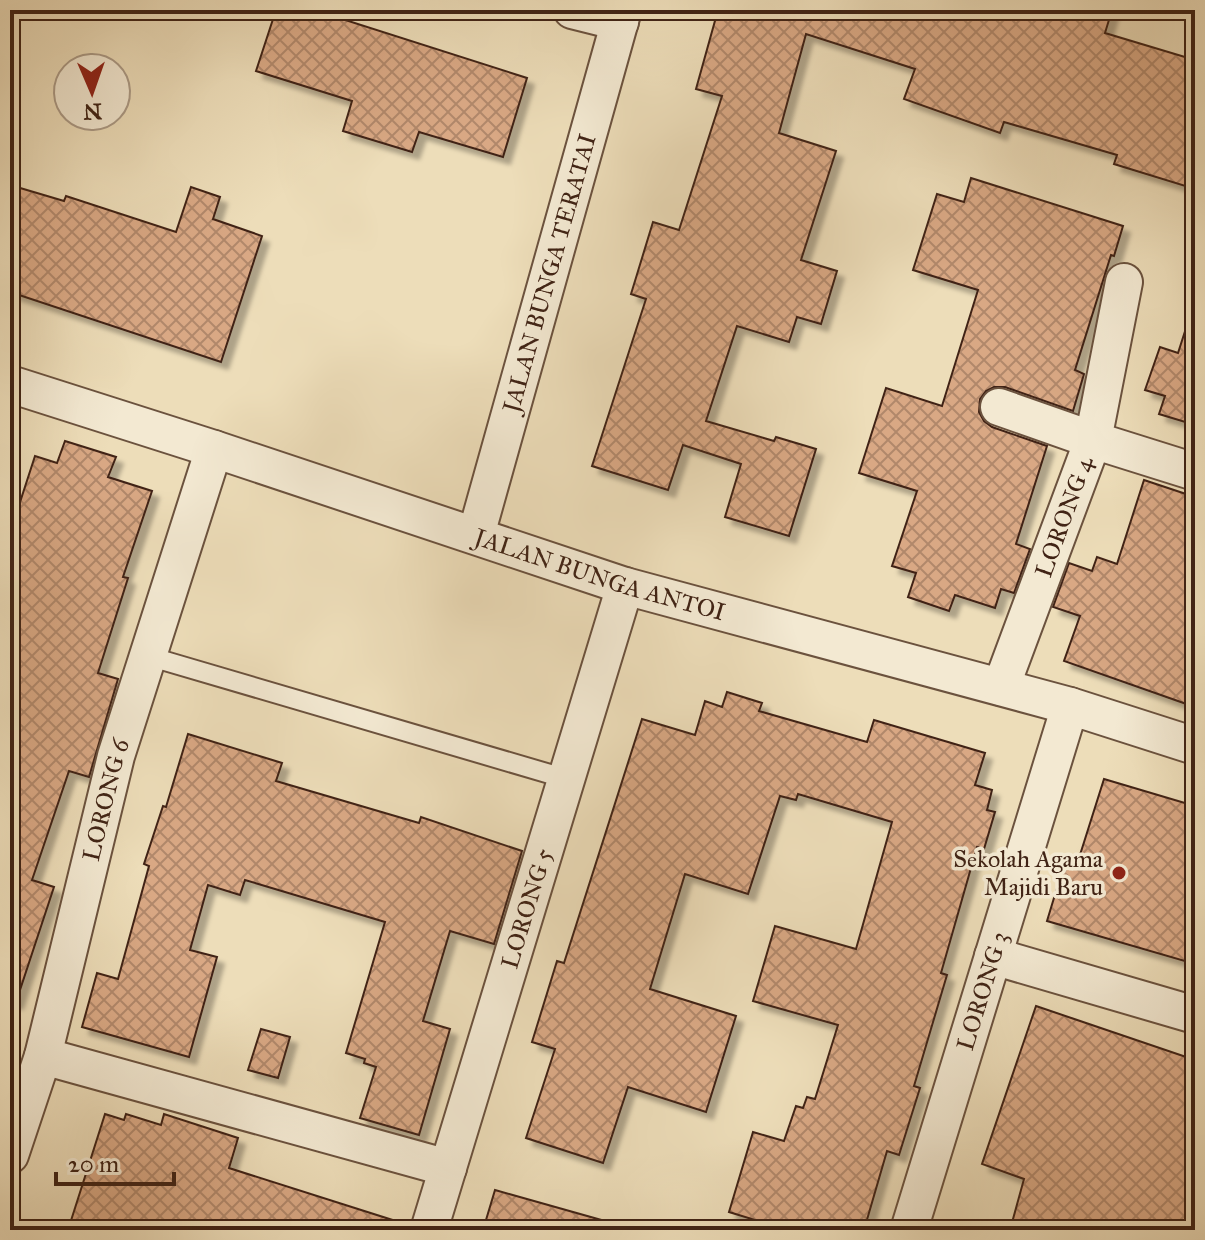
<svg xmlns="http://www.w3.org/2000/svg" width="1205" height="1240" font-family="'IM FELL Great Primer',serif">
<defs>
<pattern id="building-cross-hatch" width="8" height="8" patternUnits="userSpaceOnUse" patternTransform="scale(2)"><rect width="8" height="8" fill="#d9a884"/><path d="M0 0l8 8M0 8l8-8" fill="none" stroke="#b1886b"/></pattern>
<filter id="shadow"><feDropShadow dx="7" dy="7" stdDeviation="2" flood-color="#0004"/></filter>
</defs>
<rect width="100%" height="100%" fill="#edddb9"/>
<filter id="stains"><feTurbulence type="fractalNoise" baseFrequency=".0025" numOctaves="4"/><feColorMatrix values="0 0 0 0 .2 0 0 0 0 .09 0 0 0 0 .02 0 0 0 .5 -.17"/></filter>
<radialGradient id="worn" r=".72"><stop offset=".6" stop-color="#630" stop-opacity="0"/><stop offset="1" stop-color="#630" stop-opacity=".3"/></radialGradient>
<!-- building -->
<g fill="url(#building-cross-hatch)" stroke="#402315" stroke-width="2" filter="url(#shadow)">
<path d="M 276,10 L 314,10 L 527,78 L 503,157 L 419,132 L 412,152 L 343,131 L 352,101 L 256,71 Z"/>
<path d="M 718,10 L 1112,10 L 1105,33 L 1195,60 L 1195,189 L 1114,164 L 1117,155 L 1004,122 L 1000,133 L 904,99 L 915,69 L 806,34 L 779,133 L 836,151 L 801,260 L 837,271 L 821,324 L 797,317 L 789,342 L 737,326 L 706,421 L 774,441 L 776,437 L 816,449 L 789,536 L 725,517 L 741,464 L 683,445 L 668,490 L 592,466 L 646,299 L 631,294 L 653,222 L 679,230 L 722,96 L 696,89 Z"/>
<path d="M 971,178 L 1123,226 L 1114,256 L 1111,255 L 1075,370 L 1084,374 L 1073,411 L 1005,387 L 994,387 L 986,391 L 980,399 L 979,412 L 984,421 L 992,427 L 1047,446 L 1016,544 L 1030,549 L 1014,593 L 1001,589 L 995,608 L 955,595 L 949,611 L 908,597 L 916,573 L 892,566 L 917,491 L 859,473 L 886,388 L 942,406 L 978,290 L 913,270 L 937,194 L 964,202 Z"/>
<path d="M 10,185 L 64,201 L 66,196 L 176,232 L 191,187 L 220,197 L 213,219 L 262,236 L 221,362 L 10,292 Z"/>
<path d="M 1188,322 L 1195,324 L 1195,425 L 1159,414 L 1165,396 L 1145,390 L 1160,347 L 1178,353 Z"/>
<path d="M 65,441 L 116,457 L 108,477 L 152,491 L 123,577 L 128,578 L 98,673 L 118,679 L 89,777 L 69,771 L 32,880 L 54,887 L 16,1002 L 10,1001 L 10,533 L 35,456 L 57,463 Z"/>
<path d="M 1144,480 L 1195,497 L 1195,707 L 1064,661 L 1080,616 L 1053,607 L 1069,563 L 1092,571 L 1097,557 L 1117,564 Z"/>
<path d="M 727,692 L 762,703 L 759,711 L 867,742 L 874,720 L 985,753 L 975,785 L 992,790 L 987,810 L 995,812 L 984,849 L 977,847 L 941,973 L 947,975 L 914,1086 L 920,1088 L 899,1155 L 887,1151 L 864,1230 L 788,1230 L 729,1212 L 753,1132 L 784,1141 L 796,1106 L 803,1108 L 807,1097 L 815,1099 L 838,1025 L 753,1001 L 775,926 L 856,949 L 892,822 L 798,794 L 796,800 L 780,796 L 748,894 L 685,874 L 650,989 L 736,1016 L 706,1112 L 628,1087 L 603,1163 L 526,1138 L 555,1049 L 532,1042 L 557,961 L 564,963 L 642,719 L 695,735 L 705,701 L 722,707 Z"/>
<path d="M 188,734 L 282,763 L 276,781 L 419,823 L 421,817 L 522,851 L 494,944 L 450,931 L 423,1021 L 450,1029 L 419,1135 L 360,1118 L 376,1067 L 364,1063 L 365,1059 L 346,1053 L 385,922 L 245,880 L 240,895 L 208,885 L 190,950 L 217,957 L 189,1057 L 82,1027 L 97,973 L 118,979 L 149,866 L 144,864 L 163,806 L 166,807 Z"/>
<path d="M 1104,779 L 1195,806 L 1195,964 L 1047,921 L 1067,855 L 1079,858 Z"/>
<path d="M 1036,1006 L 1195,1060 L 1195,1230 L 1010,1230 L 1024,1179 L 982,1164 Z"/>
<path d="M 261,1029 L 290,1037 L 278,1078 L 248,1070 Z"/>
<path d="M 105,1114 L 124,1120 L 126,1114 L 161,1125 L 164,1114 L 238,1138 L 229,1168 L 402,1223 L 400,1230 L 68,1230 Z"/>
<path d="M 495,1190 L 605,1221 L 603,1230 L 483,1230 Z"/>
</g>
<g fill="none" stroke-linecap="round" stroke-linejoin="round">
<!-- lane casing -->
<g stroke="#6b523e" stroke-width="22">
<path id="lane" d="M 148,656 L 567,779"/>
</g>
<!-- street casing -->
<g stroke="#6b523e" stroke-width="40">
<g id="street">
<path d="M 572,10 L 620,22"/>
<path d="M 1124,282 L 1093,440 L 1195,472"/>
<path id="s1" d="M 10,384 L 214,449 L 625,586 L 1070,706 L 1195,746"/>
<path d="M 999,407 L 1093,440 L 1001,687"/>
<path id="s2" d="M 476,535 L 623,10"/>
<path d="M 993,956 L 1195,1015"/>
<path d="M 43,1056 L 448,1168"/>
<path id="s3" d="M 10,1155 L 43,1056 L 116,756 L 214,449"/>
<path id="s4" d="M 429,1230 L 625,586"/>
<path id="s5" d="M 909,1230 L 1070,706"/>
</g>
</g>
<!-- lane -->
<use href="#lane" stroke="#f3e9d2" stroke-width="18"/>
<!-- street -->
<use href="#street" stroke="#f3e9d2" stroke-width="36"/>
</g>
<!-- markers -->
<circle fill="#8f2418" stroke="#f3e9d2" stroke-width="3" cx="1119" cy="873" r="8"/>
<g text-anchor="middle" stroke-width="7" stroke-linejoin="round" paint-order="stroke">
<!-- street labels -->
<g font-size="24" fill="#402315" stroke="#f3e9d2">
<text dy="8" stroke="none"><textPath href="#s2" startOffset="272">JALAN BUNGA TERATAI</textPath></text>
<text transform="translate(1064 517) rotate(-70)" y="8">LORONG 4</text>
<text dy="8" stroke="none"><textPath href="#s1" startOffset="620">JALAN BUNGA ANTOI</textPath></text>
<text dy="8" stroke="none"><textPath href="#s3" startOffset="368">LORONG 6</textPath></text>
<text dy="8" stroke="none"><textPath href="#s4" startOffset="336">LORONG 5</textPath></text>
<text dy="8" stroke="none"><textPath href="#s5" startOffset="250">LORONG 3</textPath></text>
</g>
<!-- poi labels -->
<g font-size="24" fill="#402315" stroke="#f3e9d2" text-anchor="end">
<text x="1103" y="867">Sekolah Agama<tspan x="1103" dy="28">Majidi Baru</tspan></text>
</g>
</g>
<!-- margin -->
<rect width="1205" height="1240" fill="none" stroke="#edddb9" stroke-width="40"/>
<rect x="12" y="12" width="1181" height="1216" fill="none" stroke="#402315" stroke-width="4"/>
<rect x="20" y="20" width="1165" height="1200" fill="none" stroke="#402315" stroke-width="2"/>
<!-- north arrow -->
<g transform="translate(92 92) rotate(178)"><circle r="38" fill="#f3e9d2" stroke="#ab9a86" stroke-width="2"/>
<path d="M0-6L14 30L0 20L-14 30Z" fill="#8f2418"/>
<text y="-12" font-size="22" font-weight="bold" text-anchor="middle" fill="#402315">N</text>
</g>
<!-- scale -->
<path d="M56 1172v12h118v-12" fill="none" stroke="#402315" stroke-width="4"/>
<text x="68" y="1172" font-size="24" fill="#402315" stroke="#f3e9d2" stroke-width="6" paint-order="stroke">20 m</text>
<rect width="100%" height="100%" filter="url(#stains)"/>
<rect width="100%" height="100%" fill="url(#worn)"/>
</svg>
